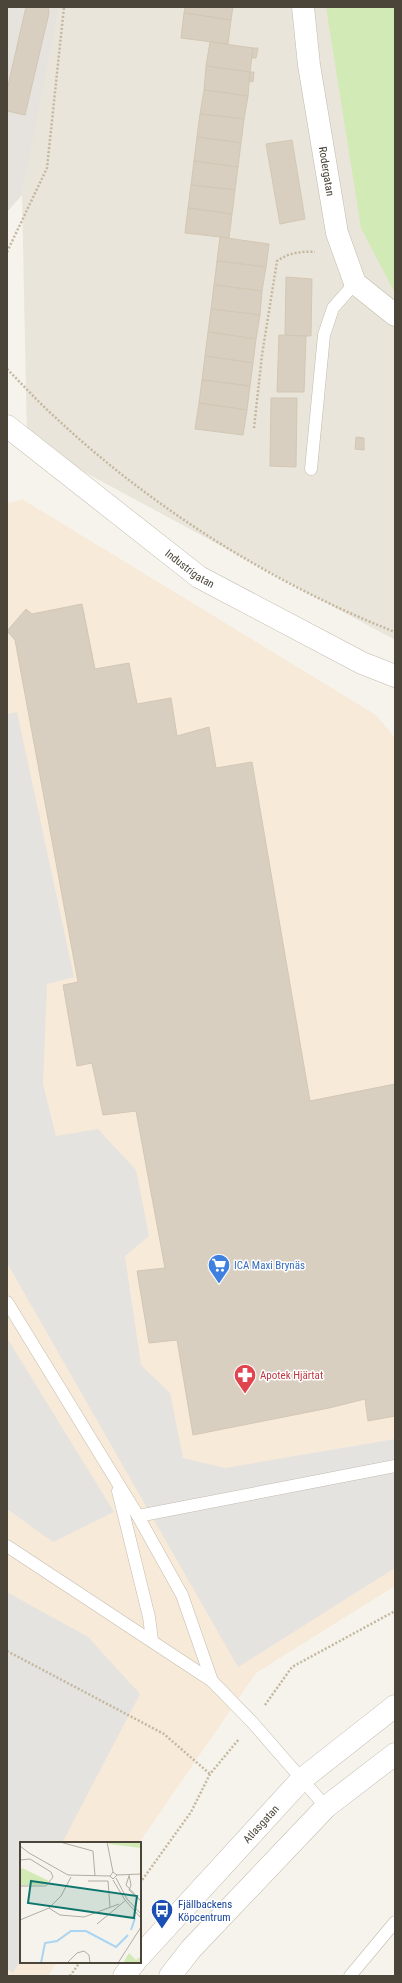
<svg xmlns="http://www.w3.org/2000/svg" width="402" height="1983" font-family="'Roboto Condensed',sans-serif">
<rect width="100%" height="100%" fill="#f6f3ec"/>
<!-- residential -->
<path fill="#eae5da" d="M 57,7 L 395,7 L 395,640 L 27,441 L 22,195 Z"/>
<!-- commercial -->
<path fill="#f7ead8" d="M 22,499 L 376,715 L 395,738 L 395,1586 L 256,1673 L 139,1843 L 21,1843 L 21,1962 L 57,1962 L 48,1976 L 7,1976 L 7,504 Z"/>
<!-- industrial -->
<path fill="#e6e2dd" d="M 7,7 L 57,7 L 58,11 L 22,195 L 7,212 Z"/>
<!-- green -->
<path fill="#d2eab5" d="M 326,7 L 395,7 L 395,293 L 361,228 Z"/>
<!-- parking -->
<g fill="#e5e3e0">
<path d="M 17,712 L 74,977 L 47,984 L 43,1084 L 56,1136 L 98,1129 L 136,1170 L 149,1236 L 125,1256 L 141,1365 L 170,1393 L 183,1458 L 225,1468 L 395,1439 L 395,1568 L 238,1667 L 7,1263 L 7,714 Z"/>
<path d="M 7,1338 L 114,1512 L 53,1542 L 7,1509 Z"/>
<path d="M 7,1592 L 88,1637 L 140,1694 L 62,1843 L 21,1843 L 21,1959 L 13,1973 L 7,1969 Z"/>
</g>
<!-- building -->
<g fill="#d8cfc1" stroke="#d3c7b4">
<path d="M 26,7 L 48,7 L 49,13 L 25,115 L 7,111 L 7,90 Z"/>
<path d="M 185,7 L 233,7 L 231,20 L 184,13 Z"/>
<path d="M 184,13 L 231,20 L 228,44 L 181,38 Z"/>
<path d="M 210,42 L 253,48 L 250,72 L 206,66 Z"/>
<path d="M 253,48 L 258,48 L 256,58 L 252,58 Z"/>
<path d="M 206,66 L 250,72 L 248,96 L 204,90 Z"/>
<path d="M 250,72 L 254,72 L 253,82 L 249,81 Z"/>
<path d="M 204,90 L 248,96 L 244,119 L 200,114 Z"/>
<path d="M 200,114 L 244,119 L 241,143 L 197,137 Z"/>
<path d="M 197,137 L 241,143 L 238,167 L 194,161 Z"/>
<path d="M 292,140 L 305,219 L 280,224 L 266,144 Z"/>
<path d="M 194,161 L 238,167 L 235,190 L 191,185 Z"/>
<path d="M 191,185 L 235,190 L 232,214 L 188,208 Z"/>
<path d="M 188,208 L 232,214 L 229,238 L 185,233 Z"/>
<path d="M 220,237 L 269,244 L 266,267 L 217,261 Z"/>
<path d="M 217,261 L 266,267 L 262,291 L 214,285 Z"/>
<path d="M 286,277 L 312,279 L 311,336 L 285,336 Z"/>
<path d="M 214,285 L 262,291 L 260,315 L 211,309 Z"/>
<path d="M 211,309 L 260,315 L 256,339 L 208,332 Z"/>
<path d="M 208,332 L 256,339 L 253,363 L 205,356 Z"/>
<path d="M 279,335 L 306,336 L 304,392 L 277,392 Z"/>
<path d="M 205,356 L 253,363 L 250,386 L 202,380 Z"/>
<path d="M 202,380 L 250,386 L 247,410 L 199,403 Z"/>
<path d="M 271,398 L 297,398 L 296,467 L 270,466 Z"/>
<path d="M 199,403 L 247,410 L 243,435 L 195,429 Z"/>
<path d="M 356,437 L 364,438 L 364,450 L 355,449 Z"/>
<path d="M 82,604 L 95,669 L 129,663 L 137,704 L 171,698 L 177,736 L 209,727 L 216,768 L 252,762 L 310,1101 L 395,1084 L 395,1416 L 368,1421 L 365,1399 L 329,1408 L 193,1435 L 177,1340 L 149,1343 L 137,1271 L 165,1268 L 136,1111 L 103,1115 L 92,1063 L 77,1066 L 63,985 L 78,982 L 15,640 L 7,631 L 26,609 L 32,614 Z"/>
</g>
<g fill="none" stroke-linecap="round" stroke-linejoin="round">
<!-- service casing -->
<g stroke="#c2bbae" stroke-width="13">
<g id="service">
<path d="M 311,469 L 324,335 L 333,308 L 355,283"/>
<path d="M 7,1302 L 138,1516 L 182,1595 L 212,1681"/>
<path d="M 118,1491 L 149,1617 L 152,1640"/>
<path d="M 138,1516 L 395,1466"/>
<path d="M 7,1546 L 212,1681 L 252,1722 L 326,1807"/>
<path d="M 350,1976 L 395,1922"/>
</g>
</g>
<!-- minor casing -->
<g stroke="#c2bbae" stroke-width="23">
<g id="minor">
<path id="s1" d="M 303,7 L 309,65 L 337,233 L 355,283 L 395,315"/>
</g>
</g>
<!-- tertiary casing -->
<g stroke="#c2bbae" stroke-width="23">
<g id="tertiary">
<path id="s2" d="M 7,426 L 199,577 L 362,663 L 395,676"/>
<path id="s3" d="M 140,1956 L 301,1780 L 395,1706"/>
<path d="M 124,1976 L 135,1962"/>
<path d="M 170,1976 L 191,1949 L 326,1807 L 395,1754"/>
</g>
</g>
<!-- path -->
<g stroke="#c4b79f" stroke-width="2.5" stroke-dasharray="2 2" stroke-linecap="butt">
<path d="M 7,252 L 47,168 L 64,7"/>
<path d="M 7,369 C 23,385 39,403 56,418 C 152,508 273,584 395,632"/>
<path d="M 254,428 L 262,355 L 277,261 C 288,253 301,251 315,252"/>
<path d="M 7,1651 L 164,1734 L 210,1774"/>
<path d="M 265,1705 L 292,1667 L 395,1611"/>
<path d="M 140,1883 L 191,1812 L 210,1774 L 239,1739"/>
<path d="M 70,1976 L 80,1962"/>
</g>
<!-- service -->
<use href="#service" stroke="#fff" stroke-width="12"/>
<!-- minor -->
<use href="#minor" stroke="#fff" stroke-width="22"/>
<!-- tertiary -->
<use href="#tertiary" stroke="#fff" stroke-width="22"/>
</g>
<!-- icons -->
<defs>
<g id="supermarket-pin" transform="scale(1.15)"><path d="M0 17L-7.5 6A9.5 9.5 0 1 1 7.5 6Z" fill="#3f7fe0" stroke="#fff"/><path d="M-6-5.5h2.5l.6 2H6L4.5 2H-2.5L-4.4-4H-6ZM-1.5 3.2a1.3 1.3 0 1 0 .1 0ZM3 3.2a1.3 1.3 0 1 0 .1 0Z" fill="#fff"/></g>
<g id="pharmacy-pin" transform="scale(1.15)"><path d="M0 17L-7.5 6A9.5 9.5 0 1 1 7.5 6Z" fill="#e0444e" stroke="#fff"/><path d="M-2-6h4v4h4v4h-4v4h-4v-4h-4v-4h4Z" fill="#fff"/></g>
<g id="bus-pin" transform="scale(1.15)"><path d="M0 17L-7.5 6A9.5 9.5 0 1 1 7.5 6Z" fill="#1a4fb4" stroke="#fff"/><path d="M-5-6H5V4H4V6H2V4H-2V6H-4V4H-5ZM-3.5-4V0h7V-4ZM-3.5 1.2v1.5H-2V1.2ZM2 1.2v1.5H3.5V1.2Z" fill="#fff"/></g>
</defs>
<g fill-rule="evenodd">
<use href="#supermarket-pin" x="219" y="1265"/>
<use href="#pharmacy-pin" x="245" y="1375"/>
<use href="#bus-pin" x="162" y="1910"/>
</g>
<g text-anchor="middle" stroke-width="3" stroke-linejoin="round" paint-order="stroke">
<!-- street labels -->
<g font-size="11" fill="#4b4439" stroke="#fff">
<text dy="4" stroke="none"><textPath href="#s1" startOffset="166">Rodergatan</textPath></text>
<text dy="4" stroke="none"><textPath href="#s2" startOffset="232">Industrigatan</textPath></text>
<text dy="4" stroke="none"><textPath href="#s3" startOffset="179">Atlasgatan</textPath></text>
</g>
<!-- shop labels -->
<g font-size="11" fill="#366cbe" stroke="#fff" text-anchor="start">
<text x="234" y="1269">ICA Maxi Brynäs</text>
</g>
<!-- health labels -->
<g font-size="11" fill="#be3a42" stroke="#fff" text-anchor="start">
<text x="260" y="1379">Apotek Hjärtat</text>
</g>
<!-- transit labels -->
<g font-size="11" fill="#164399" stroke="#fff" text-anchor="start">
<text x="178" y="1908">Fjällbackens<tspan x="178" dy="13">Köpcentrum</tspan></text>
</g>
</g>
<!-- overview -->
<g transform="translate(20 1842)">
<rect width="121" height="121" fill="#f6f3ec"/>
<path d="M 89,0 L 121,0 L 121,6 L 89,2 ZM 2,26 L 29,39 L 23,43 L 0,43 L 0,28 ZM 109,111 L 116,118 L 121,114 L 121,121 L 103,121 Z" fill="#d2eab5"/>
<path fill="none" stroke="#a9d4f2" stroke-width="2" d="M 111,88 L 115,76M 21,121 L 25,101 L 37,99 L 51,89 L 66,89 L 96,105 L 108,93"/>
<path fill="none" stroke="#b2ada4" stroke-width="1" d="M 40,0 L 73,9 L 75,34M 87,0 L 93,30 L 97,33 L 93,37 L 90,34 L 93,30M 0,4 L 9,11 L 48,33 L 90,34M 0,18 L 10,17 L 31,30 L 33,35 L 26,44 L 0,44M 97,33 L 121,32M 109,33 L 111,43 L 109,48 L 121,59M 109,34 L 106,43 L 121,59M 96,36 L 107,57 L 121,72M 93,38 L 105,58 L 121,76M 68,39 L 88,39 L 90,65M 29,66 L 40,73 L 64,75 L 99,62M 0,78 L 29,66 L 41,54 L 51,35M 77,82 L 106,58M 47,121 L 57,111 L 64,109 L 69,113 L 70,121M 98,121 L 121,85"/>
<path fill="#0f766e" fill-opacity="0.15" stroke="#0f766e" stroke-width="2" d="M 11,39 L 117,54 L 114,76 L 8,61 Z"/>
<rect width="121" height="121" fill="none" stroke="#4b4439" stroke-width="2"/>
</g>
<!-- border -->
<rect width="402" height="1983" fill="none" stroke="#4b4439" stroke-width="16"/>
</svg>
